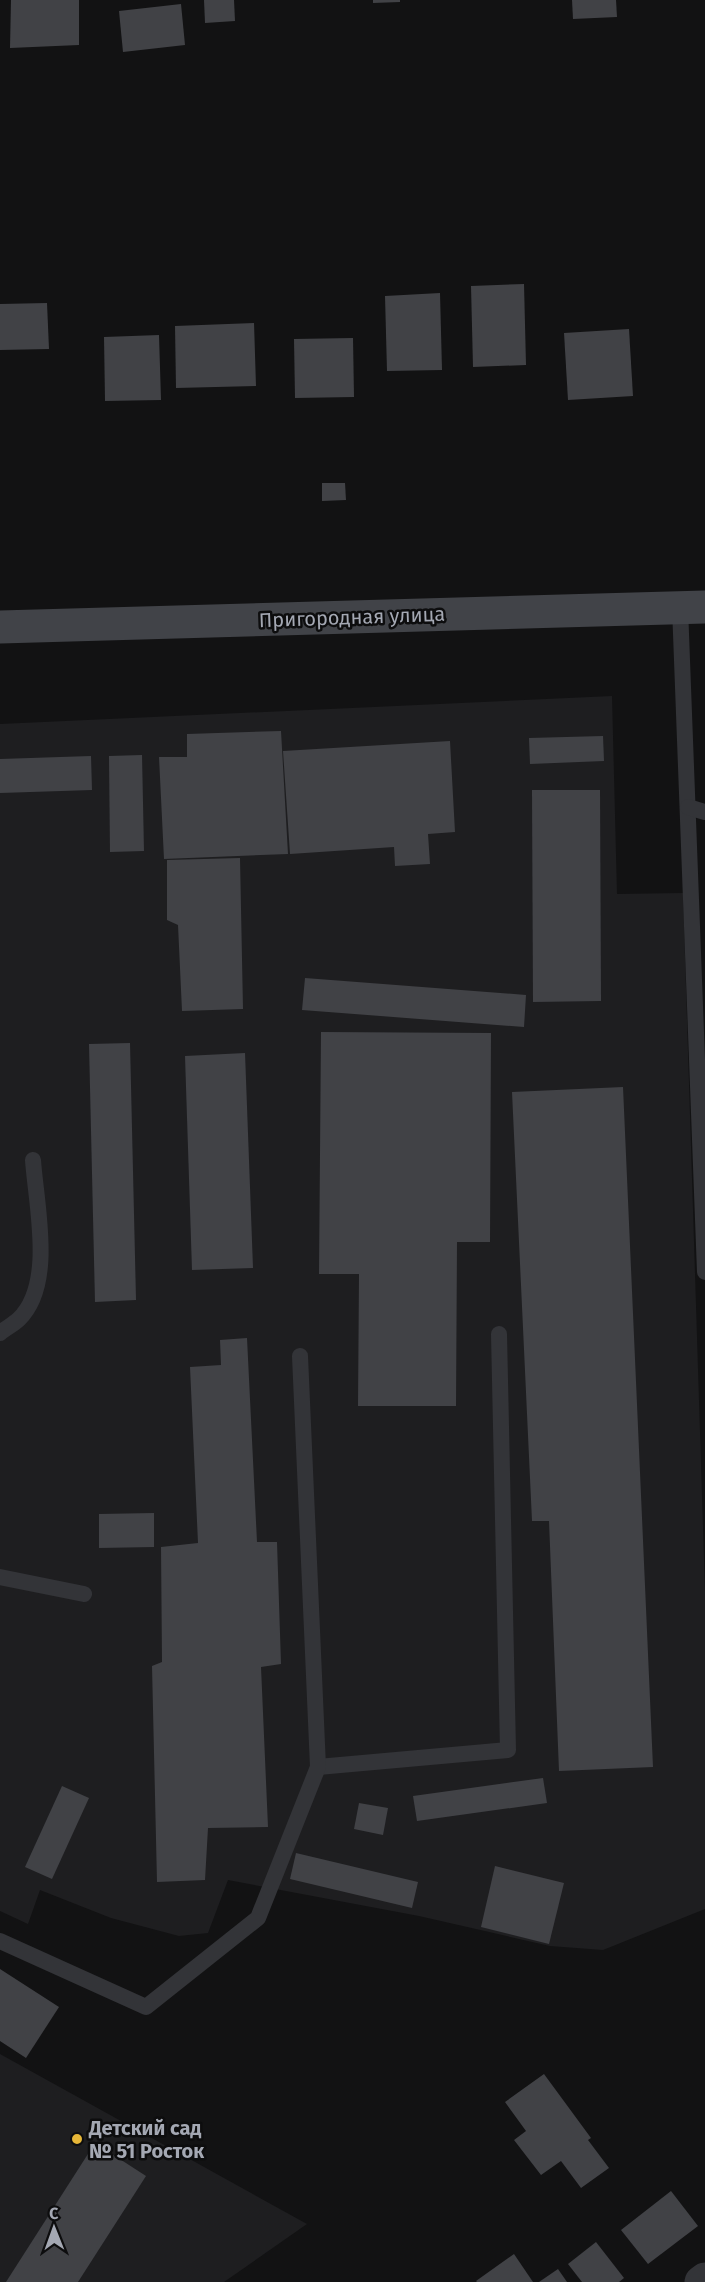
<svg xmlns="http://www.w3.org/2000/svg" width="705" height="2282" font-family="'Fira Sans',sans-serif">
<rect width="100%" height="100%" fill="#121213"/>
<!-- built -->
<g fill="#1e1e20">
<path d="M 612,696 L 617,894 L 683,893 L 705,1591 L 705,1909 L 603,1950 L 550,1946 L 419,1916 L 228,1880 L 208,1933 L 179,1936 L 111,1918 L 40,1890 L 28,1924 L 0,1911 L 0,724 Z"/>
<path d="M 0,2054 L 307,2224 L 224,2282 L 0,2282 Z"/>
</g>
<!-- building -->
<g fill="#414246">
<path d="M 11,0 L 79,0 L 79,45 L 10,48 Z"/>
<path d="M 204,0 L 234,0 L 235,21 L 205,23 Z"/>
<path d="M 373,0 L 400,0 L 400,2 L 373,3 Z"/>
<path d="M 572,0 L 616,0 L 617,17 L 573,19 Z"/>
<path d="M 181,4 L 185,45 L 123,52 L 119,11 Z"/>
<path d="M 524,284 L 526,365 L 473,367 L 471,286 Z"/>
<path d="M 440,293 L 442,370 L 387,371 L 385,296 Z"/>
<path d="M 47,303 L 49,349 L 0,350 L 0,304 Z"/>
<path d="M 254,323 L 256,386 L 176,388 L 175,326 Z"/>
<path d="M 629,329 L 633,396 L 568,400 L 564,333 Z"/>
<path d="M 159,335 L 161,400 L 105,401 L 104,337 Z"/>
<path d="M 353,338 L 354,397 L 295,398 L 294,339 Z"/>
<path d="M 322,483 L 345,483 L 346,500 L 322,501 Z"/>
<path d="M 281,731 L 288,854 L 164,859 L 159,757 L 187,757 L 187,734 Z"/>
<path d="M 603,736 L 604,761 L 530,764 L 529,738 Z"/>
<path d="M 450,741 L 455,832 L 428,834 L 430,864 L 395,866 L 394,847 L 290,854 L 283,751 Z"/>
<path d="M 142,755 L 144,851 L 110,852 L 109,756 Z"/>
<path d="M 91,756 L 92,790 L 0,793 L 0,759 Z"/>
<path d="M 532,790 L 600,790 L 601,1001 L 533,1002 Z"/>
<path d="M 240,858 L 243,1009 L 182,1011 L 178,925 L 167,920 L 167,860 Z"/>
<path d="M 305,978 L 526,995 L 524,1027 L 302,1010 Z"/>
<path d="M 321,1032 L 491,1033 L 490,1242 L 457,1242 L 456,1406 L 358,1406 L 359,1274 L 319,1274 Z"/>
<path d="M 130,1043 L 136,1300 L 95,1302 L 89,1044 Z"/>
<path d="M 245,1053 L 253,1268 L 192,1270 L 185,1056 Z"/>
<path d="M 623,1087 L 653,1767 L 559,1771 L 549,1521 L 532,1521 L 512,1092 Z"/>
<path d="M 247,1338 L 257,1542 L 277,1542 L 281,1664 L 261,1667 L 268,1827 L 208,1828 L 205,1880 L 157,1882 L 152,1666 L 162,1662 L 161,1547 L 198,1543 L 190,1367 L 221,1365 L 220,1340 Z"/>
<path d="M 154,1513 L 154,1547 L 99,1548 L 99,1514 Z"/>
<path d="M 543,1778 L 547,1803 L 417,1821 L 413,1796 Z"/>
<path d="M 62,1786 L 89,1798 L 52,1879 L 25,1867 Z"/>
<path d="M 359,1803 L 388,1808 L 383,1835 L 354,1829 Z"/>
<path d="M 296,1853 L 418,1882 L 412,1908 L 290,1879 Z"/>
<path d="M 495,1866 L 564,1883 L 549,1944 L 481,1927 Z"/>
<path d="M 0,1969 L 59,2007 L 26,2058 L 0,2041 Z"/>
<path d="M 544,2074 L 591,2138 L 588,2140 L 609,2168 L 581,2188 L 561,2161 L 541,2175 L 514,2140 L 526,2131 L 505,2102 Z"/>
<path d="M 95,2143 L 146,2176 L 78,2282 L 6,2282 Z"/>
<path d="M 671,2191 L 698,2226 L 648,2264 L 621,2230 Z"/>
<path d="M 596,2242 L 624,2278 L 619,2282 L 582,2282 L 568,2264 Z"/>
<path d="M 514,2254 L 533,2282 L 477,2282 L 476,2281 Z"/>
<path d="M 558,2269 L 567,2282 L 539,2282 Z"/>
</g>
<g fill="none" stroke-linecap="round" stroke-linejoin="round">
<!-- lane -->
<g stroke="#333438" stroke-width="16">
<path d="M 680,607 L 705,1272"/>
<path d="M 688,807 L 705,812"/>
<path d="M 0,1333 C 6,1328 14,1324 19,1319 C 55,1284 36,1205 33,1160"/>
<path d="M 0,1577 L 84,1594"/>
<path d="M 318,1767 L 508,1750 L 499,1334"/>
<path d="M 0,1941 L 146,2007 L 258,1918 L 318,1767 L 300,1356"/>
</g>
<!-- street -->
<path stroke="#333438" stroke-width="33" d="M 701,2282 L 705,2279"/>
<!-- secondary -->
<path stroke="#414348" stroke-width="33" d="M 0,627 L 705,607"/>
</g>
<!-- markers -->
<circle fill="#e6b638" stroke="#0d0d0e" stroke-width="2" cx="77" cy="2139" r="6"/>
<g text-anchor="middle" stroke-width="5" stroke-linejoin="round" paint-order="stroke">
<!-- street labels -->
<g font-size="20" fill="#a4a8b3" stroke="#0d0d0e">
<text transform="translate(352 617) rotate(-2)" y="7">Пригородная улица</text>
</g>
<!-- poi labels -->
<g font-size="20" font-weight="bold" fill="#a4a8b3" stroke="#0d0d0e" text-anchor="start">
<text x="89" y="2135">Детский сад<tspan x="89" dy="23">№ 51 Росток</tspan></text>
</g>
</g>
<!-- north arrow -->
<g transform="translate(54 2228) rotate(359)" stroke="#0d0d0e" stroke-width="4.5" paint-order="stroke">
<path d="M0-4.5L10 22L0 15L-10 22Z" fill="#a4a8b3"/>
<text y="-9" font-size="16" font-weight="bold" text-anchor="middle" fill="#a4a8b3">С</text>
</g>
</svg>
